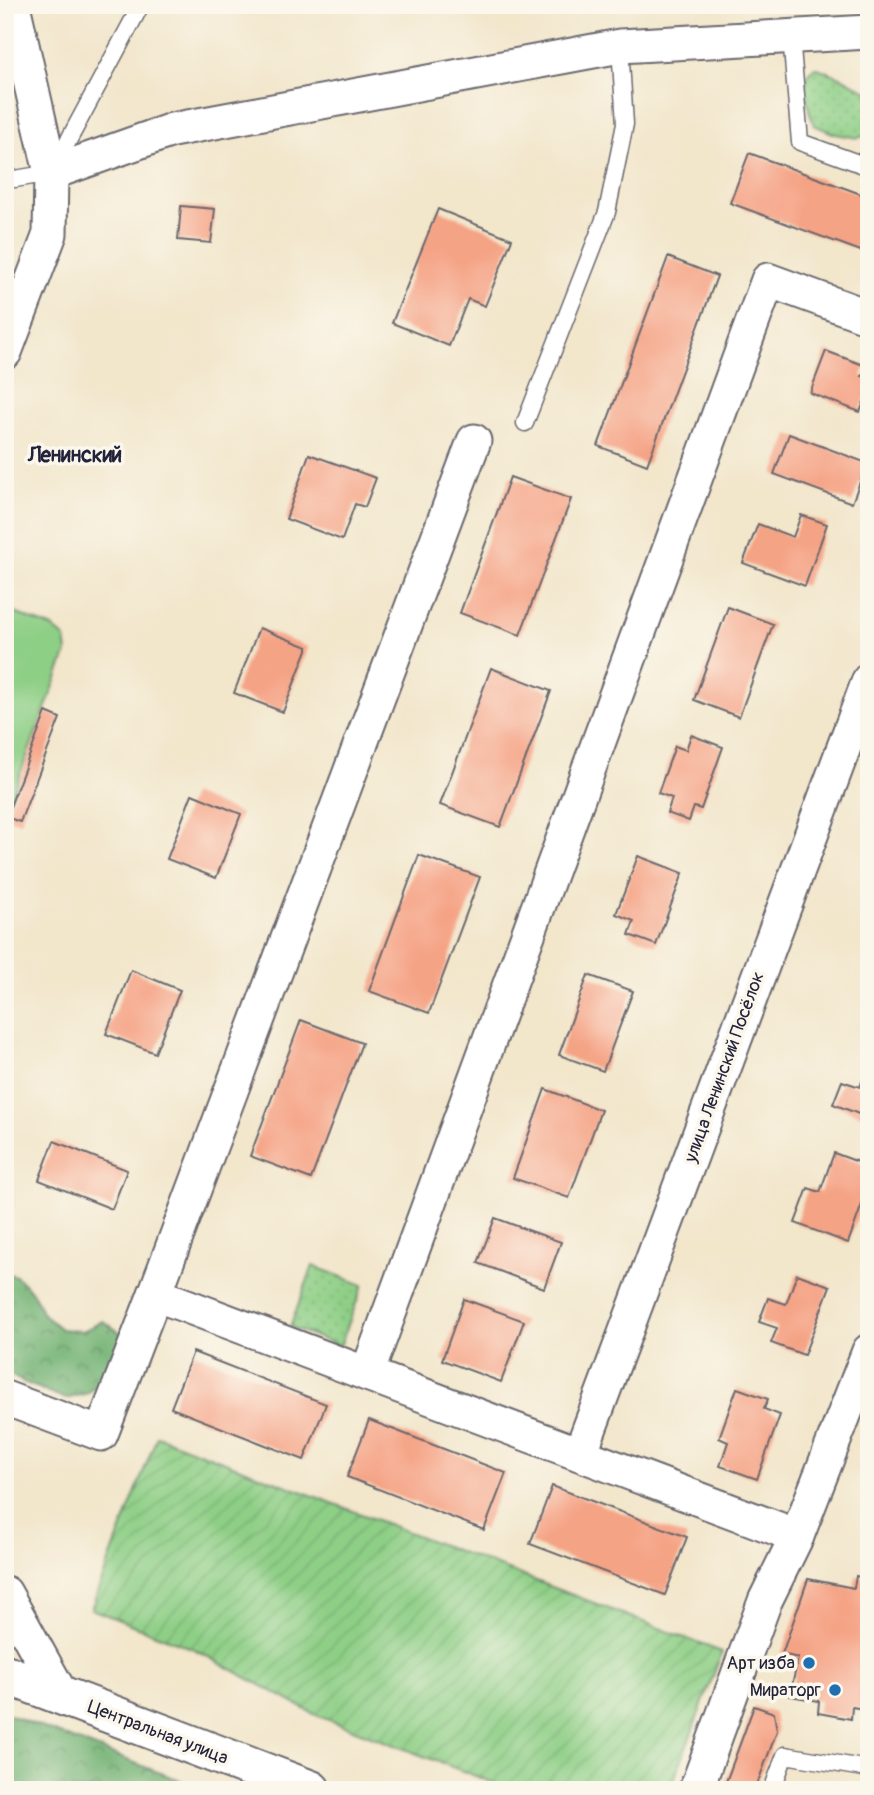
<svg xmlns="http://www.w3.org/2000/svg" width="874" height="1795" font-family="Pangolin,sans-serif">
<defs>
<pattern id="forest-crowns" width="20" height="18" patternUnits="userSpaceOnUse" patternTransform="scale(1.75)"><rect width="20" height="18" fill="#72b273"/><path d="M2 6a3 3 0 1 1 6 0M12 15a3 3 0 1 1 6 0" fill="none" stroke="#5d9060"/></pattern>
<pattern id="park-dots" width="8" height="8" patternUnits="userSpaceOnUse" patternTransform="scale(1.75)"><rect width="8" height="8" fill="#8ecf86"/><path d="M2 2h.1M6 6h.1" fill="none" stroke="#7ab175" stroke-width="1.8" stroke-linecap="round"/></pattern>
<pattern id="garden-furrows" width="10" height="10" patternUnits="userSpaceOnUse" patternTransform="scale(1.75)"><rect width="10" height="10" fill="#8ecf86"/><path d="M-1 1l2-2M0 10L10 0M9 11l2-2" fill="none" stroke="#7ab175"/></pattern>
</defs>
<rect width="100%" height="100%" fill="#fbf7ec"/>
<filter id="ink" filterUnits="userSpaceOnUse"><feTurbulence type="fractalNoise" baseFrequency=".0143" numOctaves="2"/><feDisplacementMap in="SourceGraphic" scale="14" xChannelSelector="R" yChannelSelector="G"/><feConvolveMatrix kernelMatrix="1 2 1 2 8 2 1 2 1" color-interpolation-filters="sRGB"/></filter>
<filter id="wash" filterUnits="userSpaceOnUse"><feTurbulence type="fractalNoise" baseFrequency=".00686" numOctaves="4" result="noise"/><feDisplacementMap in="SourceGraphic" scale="28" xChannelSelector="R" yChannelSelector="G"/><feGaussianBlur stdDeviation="1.57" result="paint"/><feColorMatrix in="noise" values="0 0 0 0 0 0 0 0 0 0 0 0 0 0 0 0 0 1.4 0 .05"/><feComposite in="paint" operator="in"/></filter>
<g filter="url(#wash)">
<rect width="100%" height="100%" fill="#f2e6cb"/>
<!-- grass -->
<path fill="#8ecf86" stroke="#587860" stroke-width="2" d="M 5,609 L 53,628 L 65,638 L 67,652 L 5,813 Z"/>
<!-- forest -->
<g fill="url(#forest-crowns)" stroke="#4a6a57" stroke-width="2">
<path d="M 5,1273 L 16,1276 L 33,1293 L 43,1314 L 61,1329 L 83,1331 L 103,1321 L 121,1333 L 124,1355 L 88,1393 L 66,1399 L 23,1382 L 5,1372 Z"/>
<path d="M 5,1713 L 205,1790 L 5,1790 Z"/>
</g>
<!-- park -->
<g fill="url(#park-dots)" stroke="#587860" stroke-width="2">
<path d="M 815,67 L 843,78 L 869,92 L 869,134 L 858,138 L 835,134 L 814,125 C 808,108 797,79 815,67 Z"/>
<path d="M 313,1266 L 363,1285 L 340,1346 L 290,1327 Z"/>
</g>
<!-- garden -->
<path fill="url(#garden-furrows)" stroke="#587860" stroke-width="2" d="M 157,1436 L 722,1652 L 670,1790 L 512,1790 L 316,1715 L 194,1649 L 91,1609 Z"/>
<g id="blocks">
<!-- building -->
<g fill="#f5a385">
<path d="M 749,153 L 869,197 L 869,254 L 730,203 Z"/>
<path d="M 181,206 L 215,209 L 211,243 L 178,240 Z"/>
<path d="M 438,209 L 512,239 L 485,306 L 468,299 L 449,346 L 392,323 Z"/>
<path d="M 668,257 L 717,276 L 647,465 L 598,446 Z"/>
<path d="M 826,351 L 866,366 L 862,376 L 869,379 L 869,389 L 860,412 L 810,393 Z"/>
<path d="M 789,434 L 867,463 L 852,503 L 774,474 Z"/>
<path d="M 309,454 L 376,478 L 365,507 L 355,504 L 342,540 L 286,519 Z"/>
<path d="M 510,477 L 571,499 L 520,635 L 460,613 Z"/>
<path d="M 801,515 L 827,524 L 805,586 L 743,563 L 758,524 L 793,537 Z"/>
<path d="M 728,607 L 773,624 L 739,717 L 694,700 Z"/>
<path d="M 259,628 L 308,647 L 283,712 L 234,693 Z"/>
<path d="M 491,668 L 551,691 L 500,827 L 440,805 Z"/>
<path d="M 46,712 L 60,718 L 20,822 L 6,817 Z"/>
<path d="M 691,735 L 723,747 L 701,809 L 694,807 L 689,821 L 667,813 L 672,798 L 658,793 L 675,746 L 686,750 Z"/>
<path d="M 192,794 L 241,814 L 216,878 L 167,859 Z"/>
<path d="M 419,855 L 480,877 L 429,1013 L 369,991 Z"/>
<path d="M 638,856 L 683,873 L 656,945 L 629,935 L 634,921 L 616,914 Z"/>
<path d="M 131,970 L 180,990 L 155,1053 L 106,1034 Z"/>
<path d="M 588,975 L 633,991 L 603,1071 L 559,1055 Z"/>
<path d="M 301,1020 L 362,1043 L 311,1179 L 250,1156 Z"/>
<path d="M 869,1063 L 869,1118 L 833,1104 L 842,1081 L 860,1087 Z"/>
<path d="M 545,1089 L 601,1110 L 569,1198 L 513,1178 Z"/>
<path d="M 54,1141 L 127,1170 L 112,1209 L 39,1180 Z"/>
<path d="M 834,1153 L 869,1166 L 869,1185 L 848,1243 L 795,1223 L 808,1188 L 820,1192 Z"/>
<path d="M 495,1218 L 561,1242 L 544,1288 L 478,1263 Z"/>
<path d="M 797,1274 L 830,1286 L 804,1355 L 771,1343 L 777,1328 L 759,1322 L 768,1298 L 786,1304 Z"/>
<path d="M 464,1299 L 524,1321 L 501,1382 L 442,1360 Z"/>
<path d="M 193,1352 L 326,1404 L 304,1460 L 171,1408 Z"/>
<path d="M 737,1388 L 768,1399 L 764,1409 L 780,1415 L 757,1479 L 720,1466 L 728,1442 L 719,1438 Z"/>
<path d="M 369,1420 L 506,1473 L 484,1530 L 347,1477 Z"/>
<path d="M 552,1486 L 687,1537 L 665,1595 L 530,1544 Z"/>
<path d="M 856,1576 L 869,1579 L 869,1710 L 852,1707 L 851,1719 L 818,1713 L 819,1701 L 790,1696 L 798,1658 L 782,1654 L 808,1579 L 854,1588 Z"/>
<path d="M 754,1706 L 774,1713 L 777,1731 L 755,1790 L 723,1790 Z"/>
</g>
</g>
</g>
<g filter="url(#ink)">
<use href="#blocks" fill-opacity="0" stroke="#6b676d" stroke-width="2"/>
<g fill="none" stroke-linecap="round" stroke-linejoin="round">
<!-- lane casing -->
<g stroke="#6b676d" stroke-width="19">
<g id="lane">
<path d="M 791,36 L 800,142 L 869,167"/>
<path d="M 5,179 L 15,179 L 51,173 L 141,5"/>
<path d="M 525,423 L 607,212 L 625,124 L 620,46"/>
<path d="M 772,1790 L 785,1755 L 869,1769"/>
</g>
</g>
<!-- street casing -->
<g stroke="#6b676d" stroke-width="37">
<g id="street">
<path d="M 51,173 L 172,130 L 620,46 L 869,32"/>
<path d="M 5,352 L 50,234 L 51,173 L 13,5"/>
<path d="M 155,1294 L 797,1536"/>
<path d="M 367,1374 L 768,280 L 869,317"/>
<path d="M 5,1398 L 101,1434 L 155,1294 L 474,441"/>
<path d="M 580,1454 L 869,680"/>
<path d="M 5,1593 L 62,1696"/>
<path d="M 696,1790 L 765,1601 L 797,1536 L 869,1351"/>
</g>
</g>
<!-- secondary casing -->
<g stroke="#6b676d" stroke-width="42">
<path id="secondary" d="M 5,1674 L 311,1790"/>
</g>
<!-- lane -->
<use href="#lane" stroke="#fff" stroke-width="16"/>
<!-- street -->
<use href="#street" stroke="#fff" stroke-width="33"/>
<!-- secondary -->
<use href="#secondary" stroke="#fff" stroke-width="38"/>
</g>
</g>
<!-- markers -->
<g fill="#1f6fb2" stroke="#fbf7ec" stroke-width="2.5">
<circle cx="809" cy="1663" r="7"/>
<circle cx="835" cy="1690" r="7"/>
</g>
<g text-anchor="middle" stroke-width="7" stroke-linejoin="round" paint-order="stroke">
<!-- street labels -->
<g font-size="18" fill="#22223b" stroke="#fbf7ec">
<text transform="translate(724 1067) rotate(-70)" y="6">улица Ленинский Посёлок</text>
<text transform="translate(158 1732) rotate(21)" y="6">Центральная улица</text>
</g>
<!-- poi labels -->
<g font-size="18" fill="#22223b" stroke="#fbf7ec" text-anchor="end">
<text x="795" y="1669">Арт изба</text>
<text x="821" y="1696">Мираторг</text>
</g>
<!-- quarter labels -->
<g font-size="21" font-weight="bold" fill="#22223b" stroke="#fbf7ec">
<text x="75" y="462">Ленинский</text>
</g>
</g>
<!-- margin -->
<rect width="874" height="1795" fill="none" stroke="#fbf7ec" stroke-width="28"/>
</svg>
